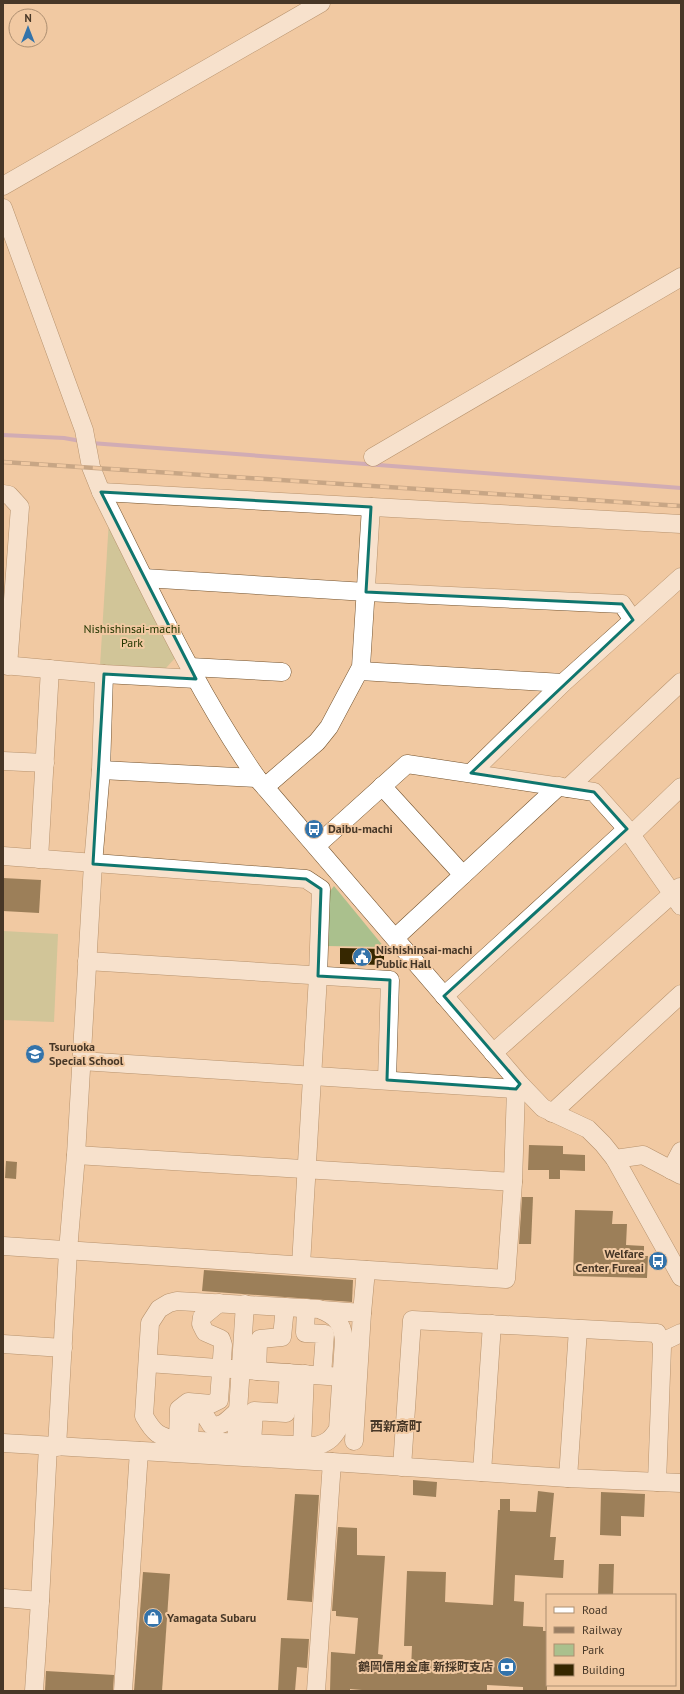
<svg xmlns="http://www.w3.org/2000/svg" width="684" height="1694" font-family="'PT Sans','Noto Sans JP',sans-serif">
<rect width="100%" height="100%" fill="#f1c9a2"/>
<!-- park -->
<g fill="#aac08d">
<path d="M 109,520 L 176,657 L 166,668 L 100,666 Z"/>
<path d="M 334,886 L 384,947 L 326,946 L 327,895 Z"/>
<path d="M 3,931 L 58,934 L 54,1022 L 3,1020 Z"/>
</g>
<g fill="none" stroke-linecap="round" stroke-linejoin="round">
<!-- stream -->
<g stroke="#ab8aca" stroke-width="4">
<path d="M 3,435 L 64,438 L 81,441"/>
<path d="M 91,443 L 681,488"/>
</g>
</g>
<!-- building -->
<g fill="#362700">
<path d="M 3,878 L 41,880 L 39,913 L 3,911 Z"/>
<path d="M 340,948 L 384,949 L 384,965 L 340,964 Z"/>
<path d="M 529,1145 L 563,1146 L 563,1154 L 585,1155 L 585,1171 L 560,1170 L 560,1179 L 549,1179 L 549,1170 L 528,1170 Z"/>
<path d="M 6,1161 L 17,1162 L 16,1179 L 5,1178 Z"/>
<path d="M 522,1197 L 533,1197 L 531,1244 L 519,1244 Z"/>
<path d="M 575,1210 L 613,1211 L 612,1224 L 627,1224 L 626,1245 L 644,1246 L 644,1256 L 648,1256 L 647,1278 L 573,1276 Z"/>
<path d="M 204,1270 L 353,1280 L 352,1302 L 202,1291 Z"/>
<path d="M 413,1480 L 437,1482 L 436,1497 L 413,1495 Z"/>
<path d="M 538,1491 L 554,1493 L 550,1537 L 556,1537 L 554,1560 L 564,1560 L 563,1578 L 515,1575 L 514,1601 L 524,1602 L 523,1626 L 543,1627 L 543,1631 L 547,1631 L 547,1691 L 523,1691 L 523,1687 L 487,1685 L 487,1691 L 374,1691 L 350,1689 L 350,1691 L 330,1691 L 331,1652 L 355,1654 L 358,1618 L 336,1616 L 336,1611 L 332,1611 L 338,1527 L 357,1528 L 357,1555 L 385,1556 L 378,1654 L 383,1655 L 381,1667 L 411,1669 L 412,1646 L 404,1646 L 407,1571 L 446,1572 L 445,1602 L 493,1605 L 498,1510 L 500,1510 L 500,1499 L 510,1499 L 510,1511 L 536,1512 Z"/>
<path d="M 601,1492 L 645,1494 L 644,1517 L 621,1516 L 621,1536 L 600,1535 Z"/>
<path d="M 295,1494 L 319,1495 L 312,1602 L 287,1600 Z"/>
<path d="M 599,1564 L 614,1564 L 613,1595 L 598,1595 Z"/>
<path d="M 143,1572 L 170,1574 L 162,1691 L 134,1691 Z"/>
<path d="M 281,1638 L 309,1639 L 307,1668 L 297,1667 L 295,1691 L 278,1691 Z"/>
<path d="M 46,1671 L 114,1675 L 113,1691 L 45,1691 Z"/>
</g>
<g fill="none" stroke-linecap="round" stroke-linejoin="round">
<!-- minor casing -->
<g stroke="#73522d" stroke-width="19">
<g id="minor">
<path d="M 3,186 L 321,3"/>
<path d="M 3,208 L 84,430 L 91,467 L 101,492 C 150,589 195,689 257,778 L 520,1084 L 543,1108 L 588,1129 L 603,1144 L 615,1159 L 681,1277"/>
<path d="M 373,457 L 681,277"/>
<path d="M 101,492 L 681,524"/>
<path d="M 3,494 L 9,495 L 20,507 L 8,666"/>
<path d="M 144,578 L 366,592 L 622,604 L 633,620"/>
<path d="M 3,665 L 104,674 L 196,679"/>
<path d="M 190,667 L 282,672"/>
<path d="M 360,671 L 563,683"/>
<path d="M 3,761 L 45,763"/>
<path d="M 101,770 L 257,778"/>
<path d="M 471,773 L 563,683 L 681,577"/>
<path d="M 382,786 L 463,875"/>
<path d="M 265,787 L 317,742 L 329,727 L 361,667 L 371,507"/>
<path d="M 568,788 L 681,682"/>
<path d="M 631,835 L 681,787"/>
<path d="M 316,846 L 407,764 L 568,788 L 594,792 L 627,829 L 681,906"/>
<path d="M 3,856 L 306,879 L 321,889 L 318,976 L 301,1265"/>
<path d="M 39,859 L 50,669"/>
<path d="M 395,938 L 559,786"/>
<path d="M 87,961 L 390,980 L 387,1080"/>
<path d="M 444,996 L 627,829"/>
<path d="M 493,1053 L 680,887"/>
<path d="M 81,1061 L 516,1089 L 520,1084"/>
<path d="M 552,1113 L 681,994"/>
<path d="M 76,1155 L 513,1182"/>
<path d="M 615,1159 L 643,1155 L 681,1175"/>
<path d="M 671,1170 L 681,1151"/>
<path d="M 3,1246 L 506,1279 L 513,1182 L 516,1089"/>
<path d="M 177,1301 L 319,1309 C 336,1316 342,1322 344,1340 L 338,1429 C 332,1439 327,1443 316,1446 L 178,1440 C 158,1437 154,1433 144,1416 L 150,1323 L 159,1309 L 169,1303 Z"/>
<path d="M 306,1308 L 305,1333 L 325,1334 L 322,1375"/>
<path d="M 322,1310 L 362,1313 L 354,1441"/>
<path d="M 362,1313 L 366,1270"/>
<path d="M 662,1342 L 681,1333"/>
<path d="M 3,1344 L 63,1348"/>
<path d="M 148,1363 L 342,1377"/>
<path d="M 257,1371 L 258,1343 L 260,1339 L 282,1337 L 285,1307"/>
<path d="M 178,1440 L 179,1409 L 188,1402 L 211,1404 L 219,1400 L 223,1345 L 221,1339 L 205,1332 L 201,1324 L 202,1317 L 219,1303"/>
<path d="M 189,1440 L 190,1420 L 194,1413 L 204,1414 L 211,1425 C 223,1428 229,1418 238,1411"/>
<path d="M 236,1442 L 245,1304"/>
<path d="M 3,1443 L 332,1462 L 568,1478 L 681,1483"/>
<path d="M 252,1443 L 254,1411 L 286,1413 L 289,1373"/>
<path d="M 302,1446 L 305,1374"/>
<path d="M 57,1447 L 68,1251 L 76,1155 L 93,864 L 101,770 L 104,674"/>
<path d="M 402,1467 L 412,1320 L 657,1333 L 662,1342 L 662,1347 L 657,1482"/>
<path d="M 482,1472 L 492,1324"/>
<path d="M 568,1478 L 578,1329"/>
<path d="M 3,1598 L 40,1601"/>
<path d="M 34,1691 L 40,1601 L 48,1446"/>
<path d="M 123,1691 L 139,1451"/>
<path d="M 316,1691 L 332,1462"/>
</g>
</g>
<!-- minor -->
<use href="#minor" stroke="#fff" stroke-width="18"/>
<!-- rail casing -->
<g stroke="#987d62" stroke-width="4.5">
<path id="rail" d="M 3,462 L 681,506"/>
</g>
<!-- rail -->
<use href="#rail" stroke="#f1c9a2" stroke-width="3" stroke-dasharray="9" stroke-linecap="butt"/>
</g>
<!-- marked area -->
<path d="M0 0H684V1694H0ZM 101,492 L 371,507 L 366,592 L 622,604 L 633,620 L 471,773 L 594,792 L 627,829 L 444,996 L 520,1084 L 516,1089 L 387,1080 L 390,980 L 318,976 L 321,889 L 306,879 L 93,864 L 104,674 L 196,679 Z" fill="#f1c9a2" fill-opacity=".55" fill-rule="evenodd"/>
<path fill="none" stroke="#0f766e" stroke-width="3" stroke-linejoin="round" d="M 101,492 L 371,507 L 366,592 L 622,604 L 633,620 L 471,773 L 594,792 L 627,829 L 444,996 L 520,1084 L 516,1089 L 387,1080 L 390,980 L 318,976 L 321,889 L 306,879 L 93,864 L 104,674 L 196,679 Z"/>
<!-- icons -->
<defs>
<g id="bus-disc" transform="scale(1)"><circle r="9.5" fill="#3373aa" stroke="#f1c9a2"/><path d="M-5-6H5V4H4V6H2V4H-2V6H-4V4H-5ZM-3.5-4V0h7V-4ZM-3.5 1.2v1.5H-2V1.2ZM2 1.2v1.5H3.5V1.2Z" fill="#fff"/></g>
<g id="civic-disc" transform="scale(1)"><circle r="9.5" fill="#3373aa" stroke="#f1c9a2"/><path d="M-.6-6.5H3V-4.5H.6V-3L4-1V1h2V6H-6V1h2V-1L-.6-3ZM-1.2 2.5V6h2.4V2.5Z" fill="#fff"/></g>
<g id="school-disc" transform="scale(1)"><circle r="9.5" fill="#3373aa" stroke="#f1c9a2"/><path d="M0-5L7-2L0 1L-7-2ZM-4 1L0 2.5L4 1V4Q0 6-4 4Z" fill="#fff"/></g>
<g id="shop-disc" transform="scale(1)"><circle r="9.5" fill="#3373aa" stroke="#f1c9a2"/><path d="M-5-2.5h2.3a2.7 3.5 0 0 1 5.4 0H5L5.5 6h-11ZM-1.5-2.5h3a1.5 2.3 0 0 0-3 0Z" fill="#fff"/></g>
<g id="bank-disc" transform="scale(1)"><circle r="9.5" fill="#3373aa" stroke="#f1c9a2"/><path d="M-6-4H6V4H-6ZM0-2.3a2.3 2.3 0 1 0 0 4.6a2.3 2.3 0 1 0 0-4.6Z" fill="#fff"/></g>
</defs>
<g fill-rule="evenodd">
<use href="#bus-disc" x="314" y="829"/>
<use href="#civic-disc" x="362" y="957"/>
<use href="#school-disc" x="35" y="1054"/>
<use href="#bus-disc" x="658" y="1261"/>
<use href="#shop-disc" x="153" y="1618"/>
<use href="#bank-disc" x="507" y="1667"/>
</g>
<g text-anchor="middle" stroke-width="4" stroke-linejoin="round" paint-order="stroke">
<!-- park labels -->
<g font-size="12" fill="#243601" stroke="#f1c9a2">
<text x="132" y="633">Nishishinsai-machi<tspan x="132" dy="14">Park</tspan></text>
</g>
<!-- poi labels -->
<g font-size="12" font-weight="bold" fill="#473727" stroke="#f1c9a2" text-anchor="start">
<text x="328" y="833">Daibu-machi</text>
<text x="376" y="954">Nishishinsai-machi<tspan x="376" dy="14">Public Hall</tspan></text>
<text x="49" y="1051">Tsuruoka<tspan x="49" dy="14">Special School</tspan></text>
<text x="644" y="1258" text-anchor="end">Welfare<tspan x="644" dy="14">Center Fureai</tspan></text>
<text x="167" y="1622">Yamagata Subaru</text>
<text x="493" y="1671" text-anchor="end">鶴岡信用金庫 新採町支店</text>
</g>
<!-- neighbourhood labels -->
<g font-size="13" font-weight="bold" fill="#473727" stroke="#f1c9a2">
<text x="396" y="1431">西新斎町</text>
</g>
</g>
<!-- border -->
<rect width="684" height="1694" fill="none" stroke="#473727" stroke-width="8"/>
<!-- legend -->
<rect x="546" y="1594" width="130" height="92" fill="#f1c9a2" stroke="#ad8f71"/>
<rect x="554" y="1607" width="20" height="6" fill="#ffffff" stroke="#ad8f71"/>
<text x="582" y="1614" font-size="12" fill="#473727">Road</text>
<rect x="554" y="1627" width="20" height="6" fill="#987d62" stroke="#ad8f71"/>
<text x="582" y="1634" font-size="12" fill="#473727">Railway</text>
<rect x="554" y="1644" width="20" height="12" fill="#aac08d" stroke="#ad8f71"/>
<text x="582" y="1654" font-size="12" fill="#473727">Park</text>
<rect x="554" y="1664" width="20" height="12" fill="#362700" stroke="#ad8f71"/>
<text x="582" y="1674" font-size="12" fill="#473727">Building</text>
<!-- north arrow -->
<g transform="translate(28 28)"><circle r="19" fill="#f1c9a2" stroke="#ad8f71"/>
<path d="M0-3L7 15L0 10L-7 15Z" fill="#3373aa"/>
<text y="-6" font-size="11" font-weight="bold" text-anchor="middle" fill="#473727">N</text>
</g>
</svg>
